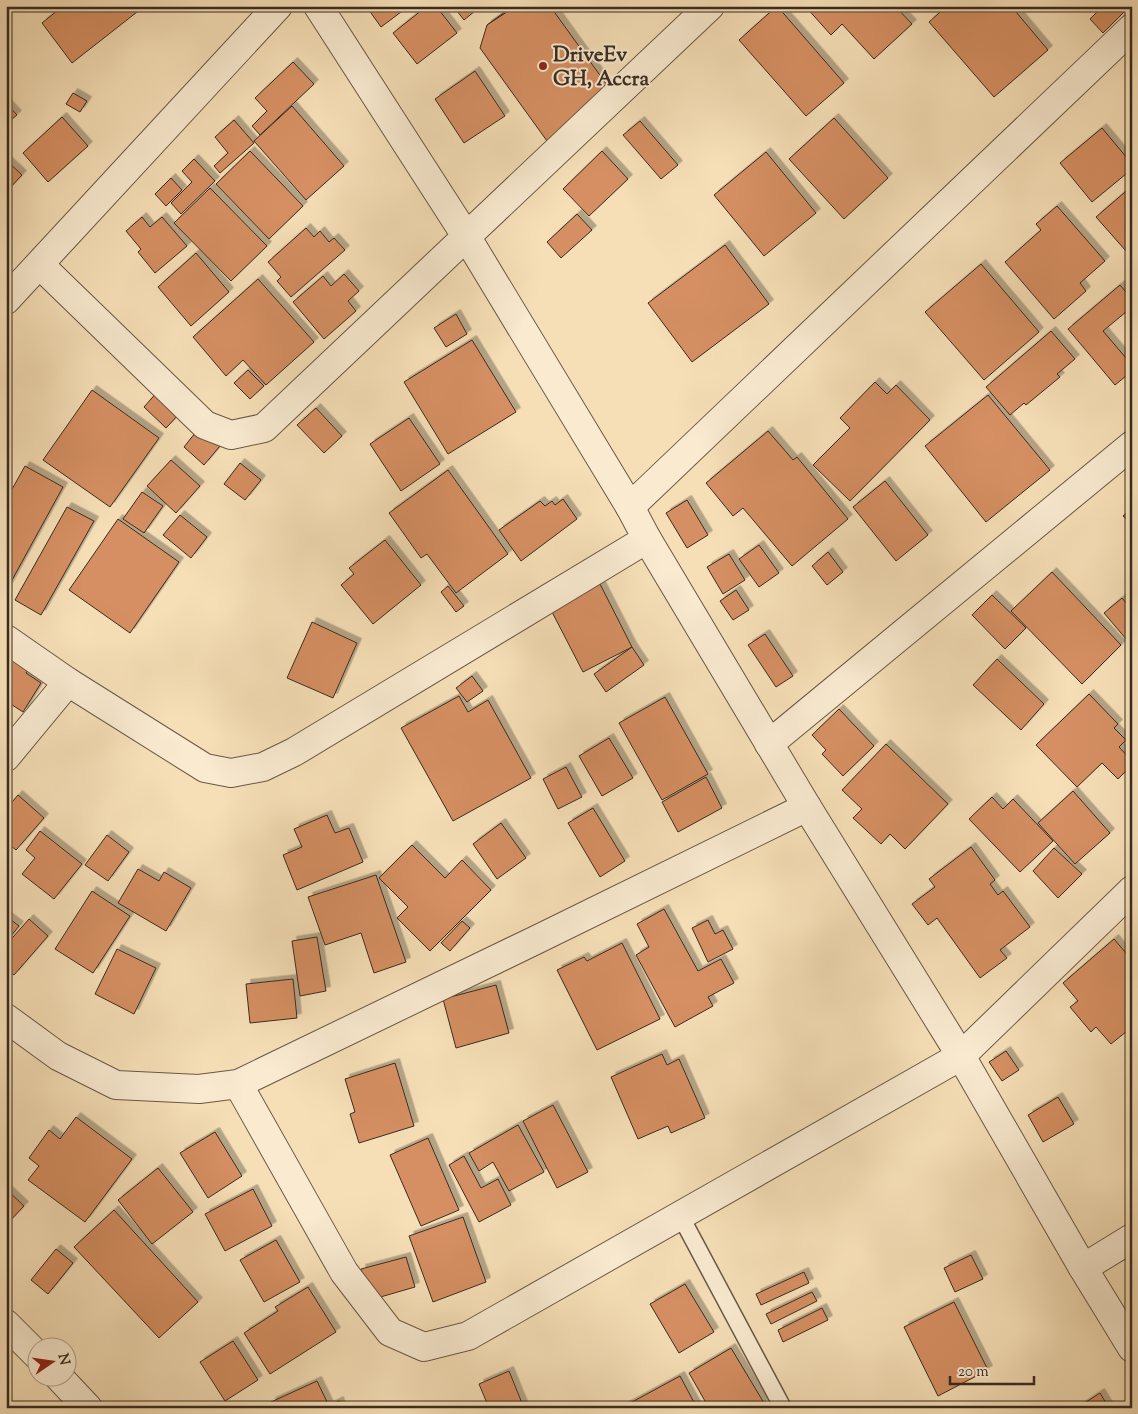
<svg xmlns="http://www.w3.org/2000/svg" width="1138" height="1414" font-family="'Sorts Mill Goudy',serif">
<defs>
<filter id="shadow"><feDropShadow dx="4.5" dy="-4.5" stdDeviation="0" flood-color="#0004"/></filter>
</defs>
<rect width="100%" height="100%" fill="#f6dfb7"/>
<filter id="stains"><feTurbulence type="fractalNoise" baseFrequency=".004" numOctaves="4"/><feColorMatrix values="0 0 0 0 .2 0 0 0 0 .09 0 0 0 0 .02 0 0 0 .5 -.17"/></filter>
<radialGradient id="worn" r=".72"><stop offset=".6" stop-color="#630" stop-opacity="0"/><stop offset="1" stop-color="#630" stop-opacity=".3"/></radialGradient>
<!-- building -->
<g fill="#d58f62" stroke="#382b21" filter="url(#shadow)">
<path d="M 63,6 L 133,6 L 137,12 L 72,63 L 42,23 Z"/>
<path d="M 366,6 L 409,6 L 381,27 Z"/>
<path d="M 427,6 L 436,6 L 457,33 L 417,64 L 393,33 Z"/>
<path d="M 453,6 L 481,6 L 464,20 Z"/>
<path d="M 513,6 L 519,6 L 544,42 L 514,64 L 487,25 Z"/>
<path d="M 516,6 L 550,6 L 607,85 L 547,141 L 480,48 L 487,25 Z"/>
<path d="M 777,6 L 844,83 L 806,116 L 739,40 Z"/>
<path d="M 805,6 L 895,6 L 912,24 L 874,59 L 842,24 L 831,35 Z"/>
<path d="M 947,6 L 1011,6 L 1048,50 L 994,97 L 929,22 Z"/>
<path d="M 1103,6 L 1130,6 L 1103,33 L 1090,19 Z"/>
<path d="M 293,62 L 314,84 L 260,135 L 252,126 L 267,111 L 255,98 Z"/>
<path d="M 475,71 L 505,116 L 464,143 L 435,99 Z"/>
<path d="M 73,93 L 87,101 L 80,112 L 66,104 Z"/>
<path d="M 6,103 L 17,115 L 6,124 Z"/>
<path d="M 292,106 L 344,166 L 306,200 L 254,141 Z"/>
<path d="M 62,117 L 88,146 L 48,182 L 23,153 Z"/>
<path d="M 834,118 L 888,178 L 844,219 L 789,159 Z"/>
<path d="M 234,120 L 254,143 L 220,173 L 214,166 L 228,153 L 215,137 Z"/>
<path d="M 640,121 L 678,165 L 661,179 L 623,135 Z"/>
<path d="M 1102,128 L 1132,164 L 1132,169 L 1092,202 L 1060,163 Z"/>
<path d="M 250,151 L 303,206 L 269,239 L 216,184 Z"/>
<path d="M 602,151 L 628,179 L 589,216 L 563,189 Z"/>
<path d="M 766,152 L 816,213 L 764,256 L 714,195 Z"/>
<path d="M 194,159 L 215,181 L 181,214 L 171,203 L 192,182 L 182,171 Z"/>
<path d="M 6,160 L 22,175 L 6,192 Z"/>
<path d="M 171,178 L 182,190 L 166,206 L 155,194 Z"/>
<path d="M 1132,186 L 1132,245 L 1126,251 L 1096,217 Z"/>
<path d="M 210,188 L 267,246 L 231,281 L 174,223 Z"/>
<path d="M 1057,206 L 1105,261 L 1080,283 L 1086,291 L 1054,319 L 1005,262 L 1041,230 L 1036,224 Z"/>
<path d="M 577,214 L 592,230 L 561,258 L 547,242 Z"/>
<path d="M 142,217 L 150,227 L 162,217 L 187,246 L 155,273 L 138,252 L 141,249 L 126,231 Z"/>
<path d="M 306,228 L 314,237 L 320,231 L 329,242 L 334,238 L 345,250 L 291,297 L 277,281 L 281,277 L 268,262 Z"/>
<path d="M 725,245 L 769,304 L 692,362 L 648,303 Z"/>
<path d="M 196,253 L 229,292 L 191,326 L 158,287 Z"/>
<path d="M 981,264 L 1039,332 L 984,380 L 925,312 Z"/>
<path d="M 344,274 L 359,291 L 348,301 L 356,311 L 324,339 L 293,302 L 323,276 L 331,286 Z"/>
<path d="M 258,279 L 314,342 L 266,385 L 243,360 L 226,376 L 193,337 Z"/>
<path d="M 1120,285 L 1132,299 L 1132,307 L 1103,331 L 1132,365 L 1132,371 L 1115,385 L 1068,329 Z"/>
<path d="M 456,314 L 467,334 L 446,347 L 434,328 Z"/>
<path d="M 1051,331 L 1075,359 L 1057,374 L 1060,377 L 1026,405 L 1024,403 L 1010,415 L 986,387 Z"/>
<path d="M 472,340 L 516,412 L 448,454 L 404,382 Z"/>
<path d="M 248,370 L 264,386 L 250,399 L 234,383 Z"/>
<path d="M 875,382 L 887,394 L 896,385 L 930,420 L 850,501 L 813,465 L 850,428 L 840,418 Z"/>
<path d="M 92,390 L 159,438 L 110,507 L 43,460 Z"/>
<path d="M 158,391 L 180,413 L 166,428 L 144,407 Z"/>
<path d="M 988,395 L 1050,470 L 986,522 L 925,446 Z"/>
<path d="M 316,408 L 342,436 L 324,453 L 297,425 Z"/>
<path d="M 409,418 L 440,464 L 401,491 L 370,444 Z"/>
<path d="M 199,428 L 220,446 L 204,465 L 184,447 Z"/>
<path d="M 768,431 L 793,460 L 797,457 L 848,519 L 792,566 L 743,508 L 733,516 L 706,483 Z"/>
<path d="M 171,460 L 200,486 L 176,513 L 147,486 Z"/>
<path d="M 240,463 L 261,480 L 245,500 L 224,484 Z"/>
<path d="M 25,466 L 63,487 L 6,591 L 6,500 Z"/>
<path d="M 448,470 L 508,554 L 456,593 L 427,554 L 421,558 L 389,513 Z"/>
<path d="M 885,481 L 928,535 L 896,561 L 853,507 Z"/>
<path d="M 142,492 L 163,506 L 144,533 L 123,519 Z"/>
<path d="M 563,499 L 577,519 L 521,561 L 499,530 L 540,501 L 545,506 L 552,501 L 555,505 Z"/>
<path d="M 687,500 L 708,535 L 687,548 L 666,513 Z"/>
<path d="M 67,507 L 94,521 L 41,615 L 15,600 Z"/>
<path d="M 1132,507 L 1132,525 L 1123,516 Z"/>
<path d="M 180,515 L 207,537 L 191,558 L 163,535 Z"/>
<path d="M 118,519 L 179,562 L 130,633 L 69,590 Z"/>
<path d="M 385,540 L 421,585 L 373,624 L 341,585 L 354,574 L 349,568 Z"/>
<path d="M 759,545 L 779,573 L 759,587 L 739,559 Z"/>
<path d="M 828,552 L 843,572 L 827,585 L 812,566 Z"/>
<path d="M 729,554 L 745,580 L 723,594 L 707,567 Z"/>
<path d="M 1052,572 L 1121,645 L 1082,684 L 1011,611 Z"/>
<path d="M 600,584 L 632,647 L 583,672 L 551,610 Z"/>
<path d="M 448,586 L 464,606 L 456,612 L 441,592 Z"/>
<path d="M 736,590 L 749,610 L 733,620 L 720,601 Z"/>
<path d="M 992,595 L 1026,628 L 1005,649 L 972,615 Z"/>
<path d="M 1122,598 L 1132,610 L 1132,646 L 1104,613 Z"/>
<path d="M 312,622 L 357,643 L 333,698 L 287,678 Z"/>
<path d="M 765,634 L 793,676 L 776,687 L 748,645 Z"/>
<path d="M 632,647 L 644,665 L 606,692 L 594,674 Z"/>
<path d="M 6,656 L 29,668 L 26,673 L 41,683 L 23,712 L 6,701 Z"/>
<path d="M 997,659 L 1044,704 L 1021,730 L 973,685 Z"/>
<path d="M 472,676 L 483,691 L 467,702 L 456,688 Z"/>
<path d="M 1089,694 L 1118,724 L 1114,728 L 1126,740 L 1119,747 L 1132,761 L 1132,765 L 1118,779 L 1102,763 L 1077,787 L 1036,745 Z"/>
<path d="M 459,696 L 468,712 L 488,700 L 531,778 L 453,821 L 401,728 Z"/>
<path d="M 665,697 L 708,774 L 662,800 L 619,723 Z"/>
<path d="M 839,709 L 874,746 L 843,776 L 822,754 L 826,750 L 812,735 Z"/>
<path d="M 609,738 L 633,778 L 602,796 L 579,756 Z"/>
<path d="M 886,744 L 948,804 L 905,849 L 890,834 L 881,844 L 853,818 L 862,809 L 842,790 Z"/>
<path d="M 566,767 L 582,797 L 558,809 L 543,779 Z"/>
<path d="M 706,777 L 722,808 L 678,832 L 662,802 Z"/>
<path d="M 1073,791 L 1110,833 L 1075,864 L 1038,823 Z"/>
<path d="M 18,795 L 44,818 L 16,850 L 6,842 L 6,809 Z"/>
<path d="M 992,797 L 1003,809 L 1013,799 L 1053,841 L 1020,872 L 969,819 Z"/>
<path d="M 593,808 L 625,861 L 600,877 L 568,823 Z"/>
<path d="M 327,815 L 335,833 L 349,828 L 363,862 L 297,890 L 283,855 L 302,847 L 294,829 Z"/>
<path d="M 501,823 L 526,858 L 497,879 L 473,844 Z"/>
<path d="M 40,831 L 82,864 L 54,899 L 22,874 L 35,858 L 26,850 Z"/>
<path d="M 107,835 L 129,852 L 108,881 L 85,865 Z"/>
<path d="M 412,845 L 445,878 L 462,860 L 491,890 L 430,951 L 397,918 L 408,907 L 379,878 Z"/>
<path d="M 971,847 L 995,880 L 990,884 L 998,895 L 1003,891 L 1030,927 L 1000,950 L 1007,958 L 980,978 L 937,918 L 928,925 L 912,904 L 935,887 L 929,879 Z"/>
<path d="M 1054,848 L 1082,874 L 1058,898 L 1033,871 Z"/>
<path d="M 138,869 L 159,881 L 164,872 L 191,888 L 166,931 L 118,903 Z"/>
<path d="M 376,875 L 406,962 L 374,973 L 361,933 L 325,945 L 308,897 Z"/>
<path d="M 92,891 L 130,916 L 93,973 L 55,949 Z"/>
<path d="M 664,909 L 698,971 L 721,959 L 734,983 L 708,997 L 713,1006 L 675,1027 L 636,955 L 649,947 L 637,924 Z"/>
<path d="M 6,916 L 19,926 L 6,942 Z"/>
<path d="M 29,919 L 48,936 L 14,975 L 6,969 L 6,945 Z"/>
<path d="M 708,920 L 715,934 L 723,930 L 733,949 L 708,962 L 692,928 Z"/>
<path d="M 462,921 L 470,928 L 450,951 L 441,943 Z"/>
<path d="M 317,937 L 326,991 L 300,996 L 292,941 Z"/>
<path d="M 1114,939 L 1132,960 L 1132,1027 L 1111,1044 L 1096,1027 L 1091,1032 L 1070,1007 L 1078,1001 L 1063,983 Z"/>
<path d="M 622,943 L 660,1019 L 597,1050 L 557,970 L 584,957 L 587,961 Z"/>
<path d="M 117,949 L 156,968 L 134,1014 L 95,994 Z"/>
<path d="M 293,979 L 297,1018 L 250,1023 L 246,984 Z"/>
<path d="M 496,985 L 509,1033 L 456,1048 L 443,999 Z"/>
<path d="M 1006,1051 L 1019,1070 L 1002,1081 L 989,1062 Z"/>
<path d="M 662,1054 L 667,1065 L 679,1059 L 705,1118 L 671,1133 L 668,1126 L 638,1139 L 611,1077 Z"/>
<path d="M 395,1063 L 414,1126 L 359,1143 L 350,1114 L 355,1112 L 345,1079 Z"/>
<path d="M 1058,1097 L 1074,1124 L 1043,1142 L 1028,1115 Z"/>
<path d="M 553,1105 L 588,1172 L 557,1188 L 523,1121 Z"/>
<path d="M 76,1117 L 132,1159 L 85,1222 L 28,1180 L 39,1166 L 29,1158 L 49,1130 L 60,1139 Z"/>
<path d="M 518,1125 L 544,1172 L 509,1191 L 493,1162 L 479,1171 L 469,1153 Z"/>
<path d="M 215,1132 L 242,1176 L 208,1198 L 180,1153 Z"/>
<path d="M 428,1138 L 459,1210 L 421,1226 L 390,1155 Z"/>
<path d="M 464,1156 L 481,1188 L 498,1179 L 511,1205 L 479,1222 L 449,1165 Z"/>
<path d="M 158,1168 L 193,1212 L 152,1244 L 118,1200 Z"/>
<path d="M 6,1189 L 24,1206 L 6,1225 Z"/>
<path d="M 253,1189 L 272,1226 L 225,1251 L 205,1214 Z"/>
<path d="M 114,1210 L 198,1302 L 159,1338 L 74,1247 Z"/>
<path d="M 463,1217 L 486,1282 L 433,1302 L 409,1236 Z"/>
<path d="M 276,1240 L 300,1282 L 264,1302 L 240,1260 Z"/>
<path d="M 56,1249 L 73,1263 L 48,1294 L 31,1280 Z"/>
<path d="M 971,1255 L 983,1279 L 955,1292 L 944,1268 Z"/>
<path d="M 406,1257 L 415,1287 L 370,1300 L 361,1269 Z"/>
<path d="M 804,1272 L 809,1283 L 761,1305 L 756,1294 Z"/>
<path d="M 685,1284 L 714,1332 L 679,1353 L 650,1304 Z"/>
<path d="M 308,1287 L 336,1332 L 270,1374 L 244,1333 L 278,1311 L 275,1307 Z"/>
<path d="M 812,1292 L 817,1301 L 771,1324 L 766,1314 Z"/>
<path d="M 954,1302 L 988,1370 L 938,1396 L 904,1327 Z"/>
<path d="M 822,1308 L 828,1320 L 783,1342 L 778,1330 Z"/>
<path d="M 233,1341 L 258,1380 L 225,1401 L 200,1362 Z"/>
<path d="M 731,1348 L 764,1403 L 756,1408 L 709,1408 L 689,1373 Z"/>
<path d="M 509,1371 L 524,1408 L 489,1408 L 479,1384 Z"/>
<path d="M 680,1376 L 697,1408 L 621,1408 Z"/>
<path d="M 317,1381 L 329,1406 L 339,1401 L 341,1408 L 273,1408 L 271,1402 Z"/>
<path d="M 1100,1393 L 1109,1408 L 1077,1408 Z"/>
</g>
<g fill="none" stroke-linecap="round" stroke-linejoin="round">
<!-- service casing -->
<g stroke="#685846" stroke-width="19">
<path id="service" d="M 680,1215 L 783,1408"/>
</g>
<!-- minor casing -->
<g stroke="#685846" stroke-width="30">
<g id="minor">
<path d="M 318,6 L 466,236 L 630,507 L 647,539 L 807,807 L 961,1056 L 1083,1268 L 1132,1348"/>
<path d="M 40,265 L 205,425 L 231,435 L 264,428 L 710,6"/>
<path d="M 6,300 L 278,6"/>
<path d="M 630,507 L 1132,28"/>
<path d="M 6,639 L 68,682 L 205,768 L 231,773 L 263,767 L 294,752 L 647,539"/>
<path d="M 769,744 L 1132,445"/>
<path d="M 6,757 L 68,682"/>
<path d="M 6,1018 L 58,1056 L 116,1085 L 199,1089 L 238,1084 L 538,939 L 807,807"/>
<path d="M 238,1084 L 344,1272 L 390,1332 L 424,1347 L 468,1336 L 961,1056 L 1132,890"/>
<path d="M 1083,1268 L 1132,1238"/>
<path d="M 6,1324 L 38,1356"/>
<path d="M 58,1376 L 88,1408"/>
</g>
</g>
<!-- service -->
<use href="#service" stroke="#f9ead0" stroke-width="16"/>
<!-- minor -->
<use href="#minor" stroke="#f9ead0" stroke-width="28"/>
</g>
<!-- markers -->
<circle fill="#8f2418" stroke="#f9ead0" stroke-width="2" cx="543" cy="66" r="5"/>
<g text-anchor="middle" stroke-width="4" stroke-linejoin="round" paint-order="stroke">
<!-- poi labels -->
<g font-size="21" font-weight="bold" fill="#382b21" stroke="#f9ead0" text-anchor="start">
<text x="553" y="61">DriveEv<tspan x="553" dy="24">GH, Accra</tspan></text>
</g>
</g>
<!-- margin -->
<rect width="1138" height="1414" fill="none" stroke="#f6dfb7" stroke-width="25"/>
<rect x="8" y="8" width="1123" height="1399" fill="none" stroke="#382b21" stroke-width="2.5"/>
<rect x="12" y="12" width="1113" height="1389" fill="none" stroke="#382b21"/>
<!-- north arrow -->
<g transform="translate(52 1362) rotate(77)"><circle r="24" fill="#f9ead0" stroke="#ac9e8a"/>
<path d="M0-4L9 19L0 12L-9 19Z" fill="#8f2418"/>
<text y="-8" font-size="14" font-weight="bold" text-anchor="middle" fill="#382b21">N</text>
</g>
<!-- scale -->
<path d="M950 1376v8h84v-8" fill="none" stroke="#382b21" stroke-width="2.5"/>
<text x="958" y="1376" font-size="15" fill="#382b21" stroke="#f9ead0" stroke-width="4" paint-order="stroke">20 m</text>
<rect width="100%" height="100%" filter="url(#stains)"/>
<rect width="100%" height="100%" fill="url(#worn)"/>
</svg>
